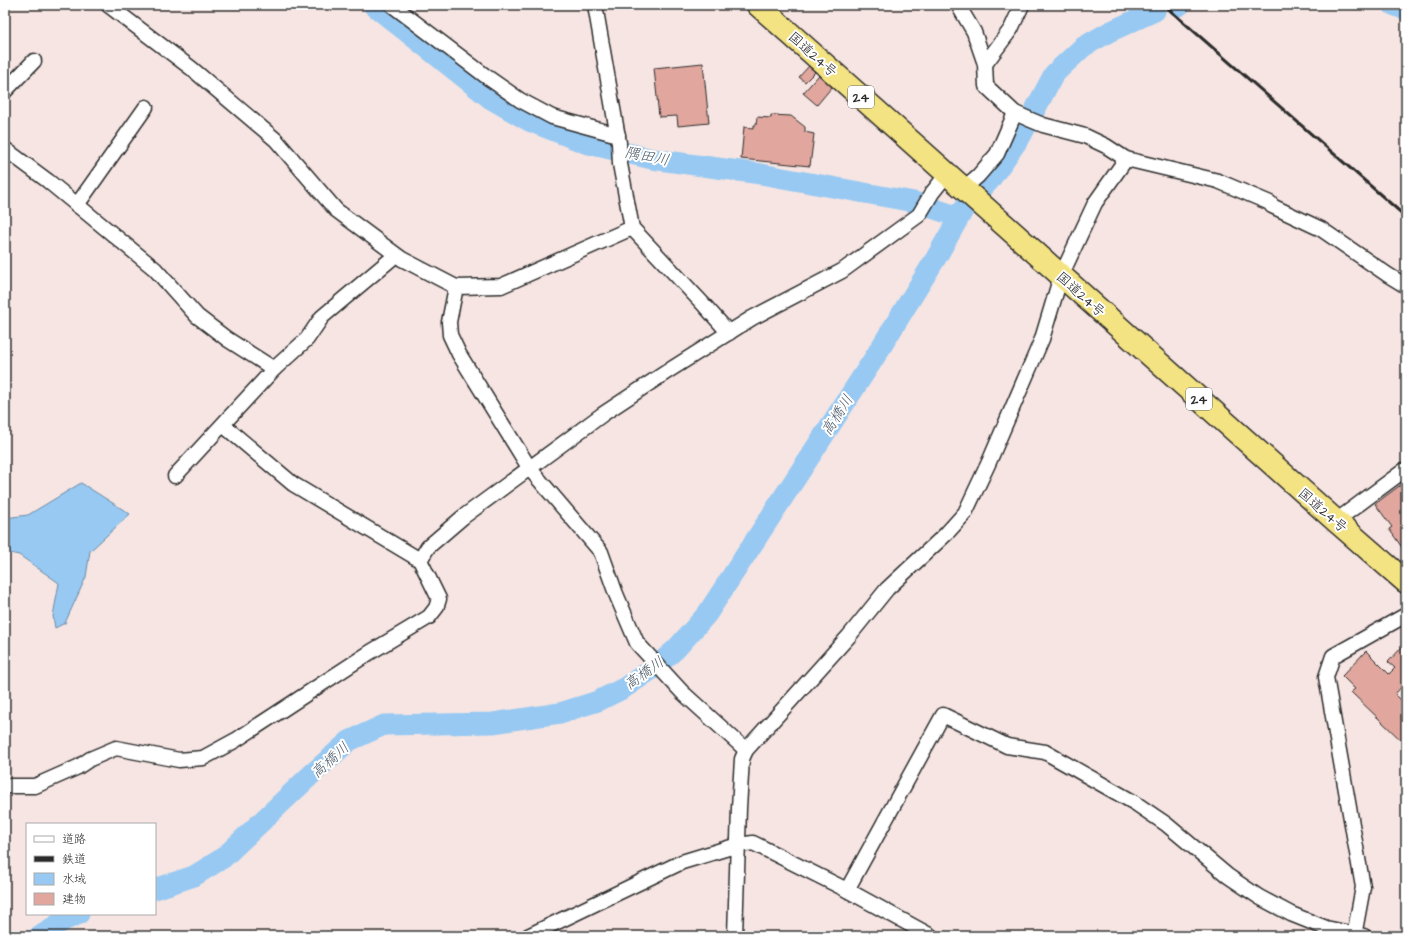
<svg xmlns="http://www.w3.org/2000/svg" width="1411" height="941" font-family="'Architects Daughter','Klee One',sans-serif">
<rect width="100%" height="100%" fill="#f6e5e2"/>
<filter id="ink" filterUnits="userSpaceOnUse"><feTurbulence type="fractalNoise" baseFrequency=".025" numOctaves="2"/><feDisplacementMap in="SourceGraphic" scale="8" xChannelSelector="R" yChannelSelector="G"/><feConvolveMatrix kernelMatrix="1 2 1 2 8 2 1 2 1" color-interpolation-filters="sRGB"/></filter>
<g filter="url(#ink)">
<!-- water -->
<path fill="#97c9f3" stroke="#6c8aa3" d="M 81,483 L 130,514 L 90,551 L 86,577 L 65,623 L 55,628 L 53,616 L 59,583 L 19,555 L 5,552 L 5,518 L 28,515 Z"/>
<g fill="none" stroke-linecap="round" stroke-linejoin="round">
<!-- river -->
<g stroke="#97c9f3" stroke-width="21">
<path d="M 373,5 L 491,99 L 529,121 L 585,143 L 652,159 L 761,174 L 914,202 L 959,217"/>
<path d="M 1393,5 L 1406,10"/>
<path d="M 1178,6 L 1180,5"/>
<path d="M 155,889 L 194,876 L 223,858 L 314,772 L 349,741 L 384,725 L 493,723 L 560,713 L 598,701 L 624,688 L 654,668 L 676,649 L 707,614 L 873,360 L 936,258 L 965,207 L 990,180 L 1021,136 L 1054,74 L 1083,47 L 1109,32 L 1155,11"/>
<path d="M 39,936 L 65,920 L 79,914"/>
</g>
</g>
<!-- building -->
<g fill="#e1a79e" stroke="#2b2b2b">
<path d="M 703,63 L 709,123 L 678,126 L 677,116 L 659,117 L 654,68 Z"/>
<path d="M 809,66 L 815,72 L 805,82 L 799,77 Z"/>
<path d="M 819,75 L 832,87 L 817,105 L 803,93 Z"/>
<path d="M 771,115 L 791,116 L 805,127 L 805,132 L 814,134 L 810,166 L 741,159 L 744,127 L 754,128 L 754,125 L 756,125 L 757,117 L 771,118 Z"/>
<path d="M 1406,481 L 1406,553 L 1389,529 L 1392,527 L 1375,504 Z"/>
<path d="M 1406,643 L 1406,682 L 1395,694 L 1406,705 L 1406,745 L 1351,692 L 1355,689 L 1342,676 L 1366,651 L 1389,674 L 1395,668 L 1388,662 Z"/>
</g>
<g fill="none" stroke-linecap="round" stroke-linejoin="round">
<!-- street casing -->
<g stroke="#2b2b2b" stroke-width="17">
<g id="street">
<path d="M 108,5 L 191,68 L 276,140 L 336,210 L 402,259 L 456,287 L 501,286 L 632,228"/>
<path d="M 392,5 L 487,77 L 520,100 L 552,117 L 618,135"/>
<path d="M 595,5 L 619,143 L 620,164 L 632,228 L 705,306 L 729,333"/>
<path d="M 958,5 L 974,32 L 985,64 L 986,86 L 1015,113 L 1031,120 L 1043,125 L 1085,136 L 1106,146 L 1126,159 L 1218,181 L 1270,203 L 1272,206 L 1321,229 L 1388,275 L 1406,286"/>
<path d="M 985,64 L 1011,29 L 1022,5"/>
<path d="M 5,91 L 34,61"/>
<path d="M 5,149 L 48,181 L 155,269 L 197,316 L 227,339 L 274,369 L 175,476"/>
<path d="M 963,189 L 978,176 L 997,154 L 1015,113"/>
<path d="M 77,205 L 146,107"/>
<path d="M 456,287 L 449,322 L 450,335 L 459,354 L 530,469 L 601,552 L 616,594 L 637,643 L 682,692 L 746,750"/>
<path d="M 274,369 L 307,339 L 322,317 L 396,255"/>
<path d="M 223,425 L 293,484 L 420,560"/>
<path d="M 1336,521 L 1406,469"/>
<path d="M 5,786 L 35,786 L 78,767 L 90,759 L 116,748 L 179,760 L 203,758 L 236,740 L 369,653 L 429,617 L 436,608 L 439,599 L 420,560 L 428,547 L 463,517 L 603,414 L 668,371 L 752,318 L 842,271 L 919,215 L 932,193 L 947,174"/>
<path d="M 847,890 L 943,715 L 1007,746 L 1045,752 L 1135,803 L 1166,824 L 1228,876 L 1259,897 L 1291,914 L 1326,928 L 1364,936"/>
<path d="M 528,936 L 682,862 L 738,845 L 753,843 L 847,890 L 931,936"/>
<path d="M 735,936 L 739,808 L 742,759 L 746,750 L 849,636 L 887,589 L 946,534 L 965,513 L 989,462 L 1042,339 L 1061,276 L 1095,203 L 1126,159"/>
<path d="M 1354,936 L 1363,887 L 1326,677 L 1333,656 L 1406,615"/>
</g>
</g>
<!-- highway casing -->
<g stroke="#2b2b2b" stroke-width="25">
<path id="highway" d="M 758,5 L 1336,521 L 1406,582"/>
</g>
<!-- street -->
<use href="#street" stroke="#fff" stroke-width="14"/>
<!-- highway -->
<use href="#highway" stroke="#f4e382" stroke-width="22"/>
<!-- rail -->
<path stroke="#2b2b2b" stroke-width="3" d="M 1164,5 L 1406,217"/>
</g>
</g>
<g text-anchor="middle" stroke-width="4" stroke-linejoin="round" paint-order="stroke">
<!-- shield labels -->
<g fill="#fff" stroke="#6b6b6b" stroke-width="1">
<rect x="848" y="86" width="26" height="22" rx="3"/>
<rect x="1186" y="388" width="26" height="22" rx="3"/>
</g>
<g font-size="13" font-weight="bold" fill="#2b2b2b">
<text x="861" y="102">24</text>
<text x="1199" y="404">24</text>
</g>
<!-- street labels -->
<g font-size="14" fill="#2b2b2b" stroke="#fff">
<text transform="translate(813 54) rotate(42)" y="5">国道24号</text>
<text transform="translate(1081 294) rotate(42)" y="5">国道24号</text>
<text transform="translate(1323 510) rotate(41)" y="5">国道24号</text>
</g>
<!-- water labels -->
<g font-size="15" font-style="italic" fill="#4b5a67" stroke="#fff">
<text transform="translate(647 156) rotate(11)" y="5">隅田川</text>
<text transform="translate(837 415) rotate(-57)" y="5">高橋川</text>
<text transform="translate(644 673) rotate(-36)" y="5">高橋川</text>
<text transform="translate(330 760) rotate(-42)" y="5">高橋川</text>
</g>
</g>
<!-- margin -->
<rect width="1411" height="941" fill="none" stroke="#fff" stroke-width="20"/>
<rect x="10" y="10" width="1391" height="921" fill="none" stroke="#2b2b2b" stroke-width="1.5" filter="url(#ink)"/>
<!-- legend -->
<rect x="26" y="823" width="130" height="92" fill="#ffffff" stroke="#aaaaaa"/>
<rect x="34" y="836" width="20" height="6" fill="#ffffff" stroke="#aaaaaa"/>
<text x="62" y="843" font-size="12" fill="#2b2b2b">道路</text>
<rect x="34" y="856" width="20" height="6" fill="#2b2b2b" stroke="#aaaaaa"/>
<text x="62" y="863" font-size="12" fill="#2b2b2b">鉄道</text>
<rect x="34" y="873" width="20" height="12" fill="#97c9f3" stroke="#aaaaaa"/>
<text x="62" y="883" font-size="12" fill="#2b2b2b">水域</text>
<rect x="34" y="893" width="20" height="12" fill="#e1a79e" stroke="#aaaaaa"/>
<text x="62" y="903" font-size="12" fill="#2b2b2b">建物</text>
</svg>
